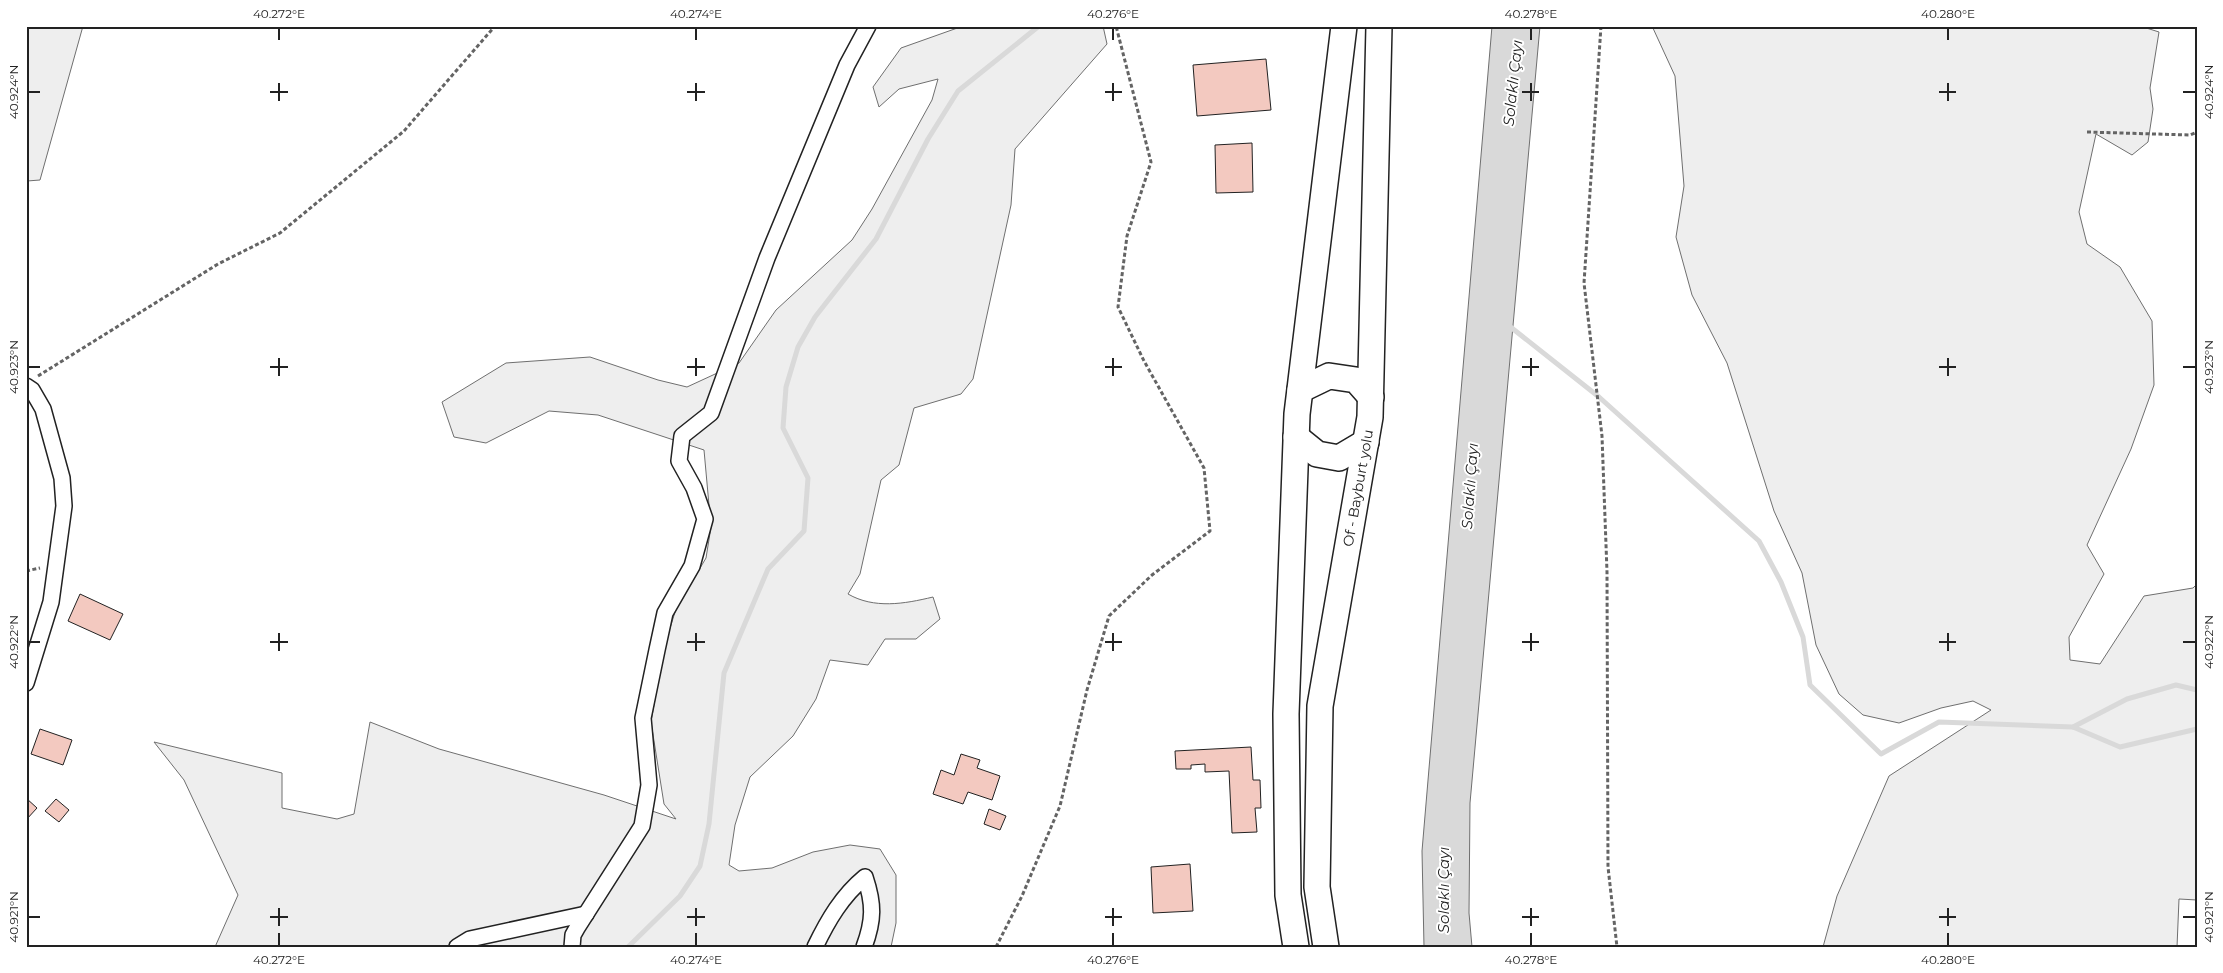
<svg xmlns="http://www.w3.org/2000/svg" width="2223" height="973" font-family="Montserrat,sans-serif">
<rect width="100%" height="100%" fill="#fff"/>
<!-- green -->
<g fill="#eee" stroke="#6f6f6f">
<path d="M 26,26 L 83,26 L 40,180 L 27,181 Z"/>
<path d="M 963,26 L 1103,26 L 1107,44 L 1015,149 L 1011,205 L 973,379 L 961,394 L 914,408 L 899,465 L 881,480 L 860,574 L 848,594 C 874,609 904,604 933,597 L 940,619 L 916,639 L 885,639 L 868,665 L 830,660 L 816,699 L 793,736 L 750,777 L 735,825 L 729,865 L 739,871 L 772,868 L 813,852 L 850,845 L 880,849 L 896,875 L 896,923 L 891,947 L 215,947 L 238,895 L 184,780 L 154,742 L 282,773 L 282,808 L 337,819 L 354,814 L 370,722 L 439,749 L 604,795 L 676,819 L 664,804 L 651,722 L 664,647 L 676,609 L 706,558 L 711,527 L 704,450 L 598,415 L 549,411 L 486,443 L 454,437 L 442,402 L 506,363 L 590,357 L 658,380 L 687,387 L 739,363 L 776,310 L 852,240 L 872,209 L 932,100 L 938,79 L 899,89 L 879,107 L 873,87 L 901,48 Z"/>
<path d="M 1652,26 L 2140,26 L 2159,32 L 2150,88 L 2153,109 L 2148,142 L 2132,155 L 2096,134 L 2079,212 L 2087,244 L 2120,267 L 2152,321 L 2154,385 L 2131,449 L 2087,545 L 2104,574 L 2069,637 L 2070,660 L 2100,664 L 2144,596 L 2193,588 L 2197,584 L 2197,900 L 2179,899 L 2177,947 L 1823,947 L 1837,896 L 1889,776 L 1991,710 L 1973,701 L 1941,708 L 1899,723 L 1863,715 L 1839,694 L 1816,645 L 1802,573 L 1774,511 L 1727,363 L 1692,295 L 1676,237 L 1684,186 L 1675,76 Z"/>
</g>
<!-- water -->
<path fill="#d9d9d9" stroke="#6f6f6f" d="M 1492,26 L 1540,26 L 1470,803 L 1469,913 L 1472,947 L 1424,947 L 1422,851 Z"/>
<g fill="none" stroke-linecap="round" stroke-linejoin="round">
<!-- stream -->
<g stroke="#d9d9d9" stroke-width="5">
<path d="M 1508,325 L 1599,397 L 1759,541 L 1781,582 L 1803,637 L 1810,685 L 1881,754 L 1939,722 L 2073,727 L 2127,699 L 2176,685 L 2197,690"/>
<path d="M 2073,727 L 2120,747 L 2197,729"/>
<path d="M 628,947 L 680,896 L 700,866 L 709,824 L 724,673 L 768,569 L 804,531 L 808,478 L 783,428 L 786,387 L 798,347 L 815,317 L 876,239 L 928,139 L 958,91 L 1039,26"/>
</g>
</g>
<!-- building -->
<g fill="#f3c9c0" stroke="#222">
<path d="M 1266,59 L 1271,110 L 1197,116 L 1193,65 Z"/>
<path d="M 1252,143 L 1253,192 L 1216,193 L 1215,145 Z"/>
<path d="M 80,594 L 123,614 L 110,640 L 68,621 Z"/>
<path d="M 40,729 L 72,740 L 63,765 L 31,754 Z"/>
<path d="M 1251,747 L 1253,780 L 1260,780 L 1261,808 L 1255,808 L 1257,832 L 1232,833 L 1229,771 L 1205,772 L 1205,764 L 1191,765 L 1191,769 L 1176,769 L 1175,751 Z"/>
<path d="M 961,754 L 980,760 L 977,768 L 1000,776 L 992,800 L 968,792 L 963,804 L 933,794 L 941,770 L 954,775 Z"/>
<path d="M 26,798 L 37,808 L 26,820 Z"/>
<path d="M 56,799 L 69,810 L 59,822 L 45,811 Z"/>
<path d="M 989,809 L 1006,816 L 1000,830 L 984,824 Z"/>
<path d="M 1190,864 L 1193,911 L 1153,913 L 1151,867 Z"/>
</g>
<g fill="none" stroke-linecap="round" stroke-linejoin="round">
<!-- minor casing -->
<g stroke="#222" stroke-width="18">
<g id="minor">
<path d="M 26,386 L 32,390 L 43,409 L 62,478 L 64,506 L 51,602 L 26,683"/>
<path d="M 457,947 L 470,939 L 586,914"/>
<path d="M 572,947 L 573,935 L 577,928 L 642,826 L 649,785 L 643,718 L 657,650 L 665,613 L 692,566 L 705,519 L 694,488 L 679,461 L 682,436 L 711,413 L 767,258 L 847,65 L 868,26"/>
<path d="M 815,947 C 828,920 842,896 865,877 C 874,904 874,920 864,947"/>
</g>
</g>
<!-- trunk casing -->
<g stroke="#222" stroke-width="28">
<g id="trunk">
<path d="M 1300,390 L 1329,376 L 1356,380 L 1371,397"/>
<path d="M 1296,437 L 1317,454 L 1339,458 L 1366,442"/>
<path d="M 1296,947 L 1288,895 L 1286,714 L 1297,414 L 1344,26"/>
<path d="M 1326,947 L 1317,887 L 1320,706 L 1370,417 L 1379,26"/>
</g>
</g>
<!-- path -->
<g stroke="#646464" stroke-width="3" stroke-dasharray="4 2.5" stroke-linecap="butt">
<path d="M 1601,26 L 1584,283 L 1602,436 L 1607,572 L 1608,867 L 1617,947"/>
<path d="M 2087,132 L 2190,135 L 2197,132"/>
<path d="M 38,376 L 218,264 L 280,233 L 404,131 L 495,26"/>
<path d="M 26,571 L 40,568"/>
<path d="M 996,947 L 1022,896 L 1060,806 L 1087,690 L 1109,616 L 1152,575 L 1210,531 L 1204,468 L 1144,361 L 1118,307 L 1127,236 L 1151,162 L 1116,26"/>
</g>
<!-- minor -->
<use href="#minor" stroke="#fff" stroke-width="15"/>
<!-- trunk -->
<use href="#trunk" stroke="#fff" stroke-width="25"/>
</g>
<!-- ticks -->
<path fill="none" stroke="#222" stroke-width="2" d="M 279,28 L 279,40M 696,28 L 696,40M 1113,28 L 1113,40M 1531,28 L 1531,40M 1948,28 L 1948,40M 279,83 L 279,101M 696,83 L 696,101M 1113,83 L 1113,101M 1531,83 L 1531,101M 1948,83 L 1948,101M 28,92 L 40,92M 270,92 L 288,92M 687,92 L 705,92M 1105,92 L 1122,92M 1522,92 L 1539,92M 1939,92 L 1956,92M 2183,92 L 2196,92M 279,358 L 279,376M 696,358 L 696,376M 1113,358 L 1113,376M 1531,358 L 1531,376M 1948,358 L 1948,376M 28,367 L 40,367M 270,367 L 288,367M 687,367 L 705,367M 1105,367 L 1122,367M 1522,367 L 1539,367M 1939,367 L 1956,367M 2183,367 L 2196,367M 279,633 L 279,651M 696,633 L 696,651M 1113,633 L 1113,651M 1531,633 L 1531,651M 1948,633 L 1948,651M 28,642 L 40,642M 270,642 L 288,642M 687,642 L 705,642M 1105,642 L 1122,642M 1522,642 L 1539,642M 1939,642 L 1956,642M 2183,642 L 2196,642M 279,908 L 279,926M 696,908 L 696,926M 1113,908 L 1113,926M 1531,908 L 1531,926M 1948,908 L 1948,926M 28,917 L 40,917M 270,917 L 288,917M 687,917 L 705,917M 1105,917 L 1122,917M 1522,917 L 1539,917M 1939,917 L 1956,917M 2183,917 L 2196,917M 279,933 L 279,946M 696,933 L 696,946M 1113,933 L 1113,946M 1531,933 L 1531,946M 1948,933 L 1948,946"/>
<g text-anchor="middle" stroke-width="4" stroke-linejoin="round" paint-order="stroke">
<!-- street labels -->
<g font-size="14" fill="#222" stroke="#fff">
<text transform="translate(1358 488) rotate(-80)" y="5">Of - Bayburt yolu</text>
</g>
<!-- water labels -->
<g font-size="15" font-style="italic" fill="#222" stroke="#fff">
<text transform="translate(1513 83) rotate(-84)" y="5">Solaklı Çayı</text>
<text transform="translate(1470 486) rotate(-86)" y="5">Solaklı Çayı</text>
<text transform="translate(1444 890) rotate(-90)" y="5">Solaklı Çayı</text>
</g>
</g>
<!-- border -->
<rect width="2223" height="973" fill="none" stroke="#ffffff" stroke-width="55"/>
<rect x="28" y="28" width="2168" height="918" fill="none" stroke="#222" stroke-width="2"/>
<g font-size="12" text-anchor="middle" fill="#222">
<text x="279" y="18">40.272°E</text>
<text x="696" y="18">40.274°E</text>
<text x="1113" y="18">40.276°E</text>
<text x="1531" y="18">40.278°E</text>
<text x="1948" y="18">40.280°E</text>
<text transform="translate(14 92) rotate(-90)" y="4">40.924°N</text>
<text transform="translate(2209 92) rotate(-90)" y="4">40.924°N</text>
<text transform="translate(14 367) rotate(-90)" y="4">40.923°N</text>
<text transform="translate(2209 367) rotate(-90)" y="4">40.923°N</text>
<text transform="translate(14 642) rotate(-90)" y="4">40.922°N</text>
<text transform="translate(2209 642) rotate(-90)" y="4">40.922°N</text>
<text transform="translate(14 917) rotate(-90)" y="4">40.921°N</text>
<text transform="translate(2209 917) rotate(-90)" y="4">40.921°N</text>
<text x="279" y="964">40.272°E</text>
<text x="696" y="964">40.274°E</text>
<text x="1113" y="964">40.276°E</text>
<text x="1531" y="964">40.278°E</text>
<text x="1948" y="964">40.280°E</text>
</g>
</svg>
